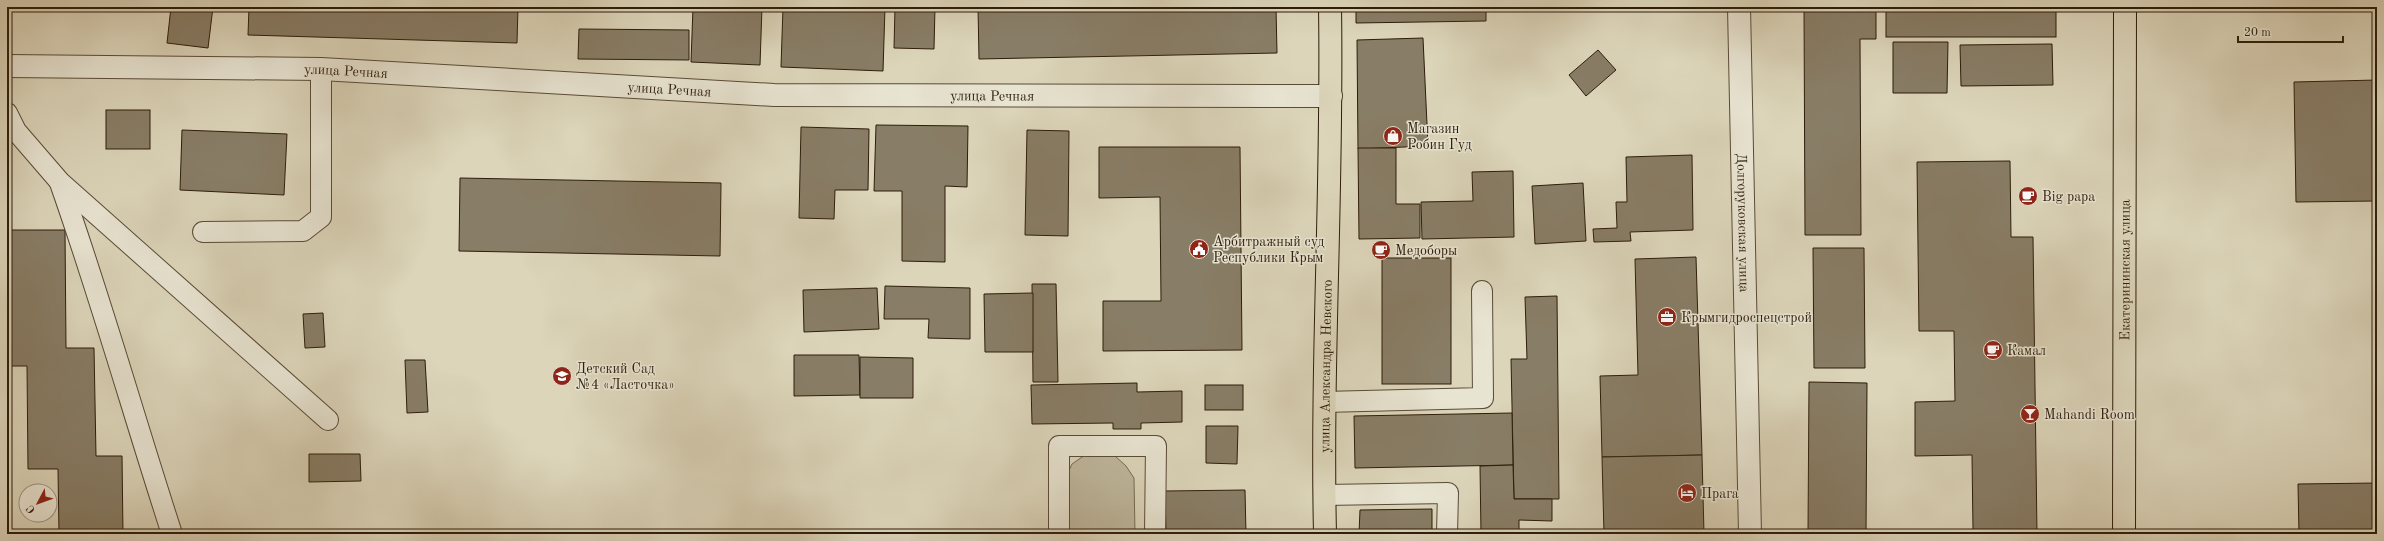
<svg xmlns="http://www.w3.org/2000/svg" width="2384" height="541" font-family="'Old Standard TT',serif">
<rect width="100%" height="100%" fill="#dcd5ba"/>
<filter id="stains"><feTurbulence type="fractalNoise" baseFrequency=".005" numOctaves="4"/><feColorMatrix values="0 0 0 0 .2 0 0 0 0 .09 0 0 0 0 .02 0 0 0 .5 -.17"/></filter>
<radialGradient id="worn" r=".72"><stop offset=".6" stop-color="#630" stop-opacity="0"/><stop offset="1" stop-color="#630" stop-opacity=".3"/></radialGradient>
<!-- green -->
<path fill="#beb69c" stroke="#766a54" d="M 1085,455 L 1114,455 L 1126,466 L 1134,478 L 1135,534 L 1067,534 L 1064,481 L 1072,464 Z"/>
<!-- building -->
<g fill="#887d66" stroke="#2d1d0b">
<path d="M 171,7 L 213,7 L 208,48 L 167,43 Z"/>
<path d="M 249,7 L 518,7 L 517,43 L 248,35 Z"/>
<path d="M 693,7 L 762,7 L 760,65 L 691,62 Z"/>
<path d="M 783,7 L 885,7 L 883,71 L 781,67 Z"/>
<path d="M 895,7 L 935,7 L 934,49 L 894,48 Z"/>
<path d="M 978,7 L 1276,7 L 1277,53 L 979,59 Z"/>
<path d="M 1356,7 L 1486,7 L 1486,21 L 1356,23 Z"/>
<path d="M 1804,7 L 1876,7 L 1876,39 L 1860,39 L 1861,235 L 1805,235 Z"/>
<rect x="1886" y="7" width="170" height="30"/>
<path d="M 579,29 L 689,30 L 689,60 L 578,59 Z"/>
<path d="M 1423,38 L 1428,146 L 1358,149 L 1357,40 Z"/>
<path d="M 1893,42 L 1948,42 L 1947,93 L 1893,93 Z"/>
<path d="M 2052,44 L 2053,85 L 1961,86 L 1960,45 Z"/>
<path d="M 1598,50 L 1616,70 L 1586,96 L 1569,75 Z"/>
<path d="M 2377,80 L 2377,201 L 2296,202 L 2294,82 Z"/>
<rect x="106" y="110" width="44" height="39"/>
<path d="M 876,125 L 968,126 L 967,187 L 945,186 L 945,262 L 902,261 L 902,191 L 874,191 Z"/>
<path d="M 801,127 L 869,129 L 868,190 L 835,190 L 834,219 L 799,218 Z"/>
<path d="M 182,130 L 287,134 L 284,195 L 180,190 Z"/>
<path d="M 1027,130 L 1069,131 L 1068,236 L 1025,235 Z"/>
<path d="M 1099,147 L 1240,147 L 1242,350 L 1103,351 L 1103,301 L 1161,301 L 1160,197 L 1099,198 Z"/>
<path d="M 1358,148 L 1396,148 L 1396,204 L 1420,204 L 1420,238 L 1359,239 Z"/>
<path d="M 1692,155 L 1693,230 L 1630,232 L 1631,241 L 1594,242 L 1593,229 L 1617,228 L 1616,202 L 1627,202 L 1626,157 Z"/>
<path d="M 2010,161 L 2011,237 L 2033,237 L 2037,534 L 2016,534 L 2016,530 L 1973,530 L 1972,455 L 1915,456 L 1915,402 L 1955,401 L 1954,331 L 1919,331 L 1917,162 Z"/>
<path d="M 1513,171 L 1514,237 L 1422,239 L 1421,202 L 1473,201 L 1472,172 Z"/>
<path d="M 460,178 L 721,183 L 720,256 L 459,251 Z"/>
<path d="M 1583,183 L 1586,241 L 1535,244 L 1532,186 Z"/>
<path d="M 7,230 L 65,230 L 66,348 L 94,348 L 96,456 L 122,456 L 123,534 L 59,534 L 58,469 L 28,469 L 27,366 L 7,366 Z"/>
<path d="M 1813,248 L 1864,248 L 1865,368 L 1814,368 Z"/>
<path d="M 1696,257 L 1702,455 L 1602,457 L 1600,376 L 1638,375 L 1635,259 Z"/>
<rect x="1382" y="258" width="69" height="126"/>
<path d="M 1032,284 L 1056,284 L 1058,382 L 1033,382 Z"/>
<path d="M 885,286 L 970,288 L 970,339 L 928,338 L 929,319 L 884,319 Z"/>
<path d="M 877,288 L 879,329 L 804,332 L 803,290 Z"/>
<path d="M 1033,293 L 1033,352 L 985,352 L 984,294 Z"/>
<path d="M 1557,296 L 1559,499 L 1514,499 L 1511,359 L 1527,359 L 1525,297 Z"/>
<path d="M 323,313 L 325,347 L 305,348 L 303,314 Z"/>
<path d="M 794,355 L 859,355 L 860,395 L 794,396 Z"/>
<path d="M 860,357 L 913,358 L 913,398 L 860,398 Z"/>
<path d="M 405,360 L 425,360 L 428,412 L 407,413 Z"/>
<path d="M 1809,382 L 1867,383 L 1866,534 L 1808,534 Z"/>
<path d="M 1137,383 L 1137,392 L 1182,391 L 1182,422 L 1141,423 L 1141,429 L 1113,429 L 1113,423 L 1032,424 L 1031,385 Z"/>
<rect x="1205" y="385" width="38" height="25"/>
<path d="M 1512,413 L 1513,465 L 1355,468 L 1354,416 Z"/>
<path d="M 1206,426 L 1238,426 L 1237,464 L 1206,463 Z"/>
<path d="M 309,454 L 360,454 L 361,481 L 309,482 Z"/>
<path d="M 1702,455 L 1704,534 L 1604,534 L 1602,457 Z"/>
<path d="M 1513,465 L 1514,499 L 1552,499 L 1552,521 L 1519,520 L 1519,534 L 1481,534 L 1480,466 Z"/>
<path d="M 2377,483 L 2377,534 L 2299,534 L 2298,484 Z"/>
<path d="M 1245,490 L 1246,534 L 1166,534 L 1165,491 Z"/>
<path d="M 1432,509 L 1432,534 L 1359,534 L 1360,510 Z"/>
</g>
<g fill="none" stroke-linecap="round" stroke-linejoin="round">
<!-- lane casing -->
<g stroke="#594b37" stroke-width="22">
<g id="lane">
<path d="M 7,113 L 16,131 L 60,182 L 328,420"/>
<path d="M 60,183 C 101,299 134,417 172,534"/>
<path d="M 203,232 L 303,231 L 321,217 L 321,69"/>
<path d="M 1324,402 L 1483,398 L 1482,291"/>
<path d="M 1324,495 L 1448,493 L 1447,534"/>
<path d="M 1059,534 L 1059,446 L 1156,446 L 1155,534"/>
</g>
</g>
<!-- street casing -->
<g stroke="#594b37" stroke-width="24">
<g id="street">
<path id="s1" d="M 1739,7 L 1750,534"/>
<path id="s2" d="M 7,66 L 321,69 L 774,95 L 1331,96"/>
</g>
</g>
<!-- primary casing -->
<g stroke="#2d1d0b" stroke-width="24">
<g id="primary">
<path id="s3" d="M 1325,534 C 1321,358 1333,183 1330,7"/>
<path id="s4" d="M 2124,534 L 2125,7"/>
</g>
</g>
<!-- lane -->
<use href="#lane" stroke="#e8e4d2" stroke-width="20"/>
<!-- street -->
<use href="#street" stroke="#e8e4d2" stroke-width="22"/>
<!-- primary -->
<use href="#primary" stroke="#dcd5ba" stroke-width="22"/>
</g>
<!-- icons -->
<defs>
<g id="shop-disc" transform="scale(1)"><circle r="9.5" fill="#8f2418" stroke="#e8e4d2"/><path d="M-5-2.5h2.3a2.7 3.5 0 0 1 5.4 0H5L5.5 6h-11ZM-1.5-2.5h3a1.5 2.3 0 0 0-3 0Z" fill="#fff"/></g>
<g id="cafe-disc" transform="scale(1)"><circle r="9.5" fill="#8f2418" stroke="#e8e4d2"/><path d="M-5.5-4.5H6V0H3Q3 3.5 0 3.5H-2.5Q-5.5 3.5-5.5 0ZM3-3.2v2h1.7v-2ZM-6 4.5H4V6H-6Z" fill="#fff"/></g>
<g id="civic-disc" transform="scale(1)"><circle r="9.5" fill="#8f2418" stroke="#e8e4d2"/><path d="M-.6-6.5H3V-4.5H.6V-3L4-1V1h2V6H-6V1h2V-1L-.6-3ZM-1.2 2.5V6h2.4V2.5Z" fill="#fff"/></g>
<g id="office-disc" transform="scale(1)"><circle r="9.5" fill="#8f2418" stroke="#e8e4d2"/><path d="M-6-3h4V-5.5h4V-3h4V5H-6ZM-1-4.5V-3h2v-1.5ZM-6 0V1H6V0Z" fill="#fff"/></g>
<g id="school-disc" transform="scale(1)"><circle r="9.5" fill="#8f2418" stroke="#e8e4d2"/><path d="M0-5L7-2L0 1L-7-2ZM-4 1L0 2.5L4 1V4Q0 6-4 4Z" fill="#fff"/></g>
<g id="bar-disc" transform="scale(1)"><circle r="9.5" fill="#8f2418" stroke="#e8e4d2"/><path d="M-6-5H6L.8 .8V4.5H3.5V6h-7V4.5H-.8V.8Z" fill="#fff"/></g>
<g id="hotel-disc" transform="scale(1)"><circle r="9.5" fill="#8f2418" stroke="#e8e4d2"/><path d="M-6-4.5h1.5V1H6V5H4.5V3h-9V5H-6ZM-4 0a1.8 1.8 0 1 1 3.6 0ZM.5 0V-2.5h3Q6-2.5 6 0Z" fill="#fff"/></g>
</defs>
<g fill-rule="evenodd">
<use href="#shop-disc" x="1393" y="136"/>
<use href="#cafe-disc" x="2028" y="196"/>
<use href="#civic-disc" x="1199" y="249"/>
<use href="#cafe-disc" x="1381" y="250"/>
<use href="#office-disc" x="1667" y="317"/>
<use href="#cafe-disc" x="1993" y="350"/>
<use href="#school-disc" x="562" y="376"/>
<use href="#bar-disc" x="2030" y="414"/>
<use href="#hotel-disc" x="1687" y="493"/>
</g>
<g text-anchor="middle" stroke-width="3" stroke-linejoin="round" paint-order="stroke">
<!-- street labels -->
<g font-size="14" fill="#2d1d0b" stroke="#e8e4d2">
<text dy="5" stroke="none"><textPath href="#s2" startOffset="339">улица Речная</textPath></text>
<text dy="5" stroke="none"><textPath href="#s2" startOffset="663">улица Речная</textPath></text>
<text dy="5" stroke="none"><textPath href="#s2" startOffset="986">улица Речная</textPath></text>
<text dy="5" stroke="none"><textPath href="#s1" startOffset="216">Долгоруковская улица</textPath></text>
<text dy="5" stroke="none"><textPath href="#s4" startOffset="264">Екатерининская улица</textPath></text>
<text dy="5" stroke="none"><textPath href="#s3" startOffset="168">улица Александра Невского</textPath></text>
</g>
<!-- poi labels -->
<g font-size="14" fill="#2d1d0b" stroke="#e8e4d2" text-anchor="start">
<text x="1407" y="133">Магазин<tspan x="1407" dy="16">Робин Гуд</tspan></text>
<text x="2042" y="201">Big papa</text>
<text x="1213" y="246">Арбитражный суд<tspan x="1213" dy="16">Республики Крым</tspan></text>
<text x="1395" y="255">Медоборы</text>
<text x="1681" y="322">Крымгидроспецстрой</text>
<text x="2007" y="355">Камал</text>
<text x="576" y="373">Детский Сад<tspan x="576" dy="16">№4 «Ласточка»</tspan></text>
<text x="2044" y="419">Mahandi Room</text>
<text x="1701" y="498">Прага</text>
</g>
</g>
<!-- margin -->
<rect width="2384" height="541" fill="none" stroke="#dcd5ba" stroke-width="24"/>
<rect x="8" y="8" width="2368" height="525" fill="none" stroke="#2d1d0b" stroke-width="2"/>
<rect x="12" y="12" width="2360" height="517" fill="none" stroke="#2d1d0b"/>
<!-- north arrow -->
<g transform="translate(38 503) rotate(229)"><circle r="19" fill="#e8e4d2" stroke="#9d9482"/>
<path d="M0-3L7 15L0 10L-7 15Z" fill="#8f2418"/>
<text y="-6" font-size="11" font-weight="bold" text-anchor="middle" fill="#2d1d0b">С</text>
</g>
<!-- scale -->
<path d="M2238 36v6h105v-6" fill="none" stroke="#2d1d0b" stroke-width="2"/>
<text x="2244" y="36" font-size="12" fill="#2d1d0b" stroke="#e8e4d2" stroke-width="3" paint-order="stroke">20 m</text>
<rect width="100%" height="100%" filter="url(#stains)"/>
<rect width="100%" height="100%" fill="url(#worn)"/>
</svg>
